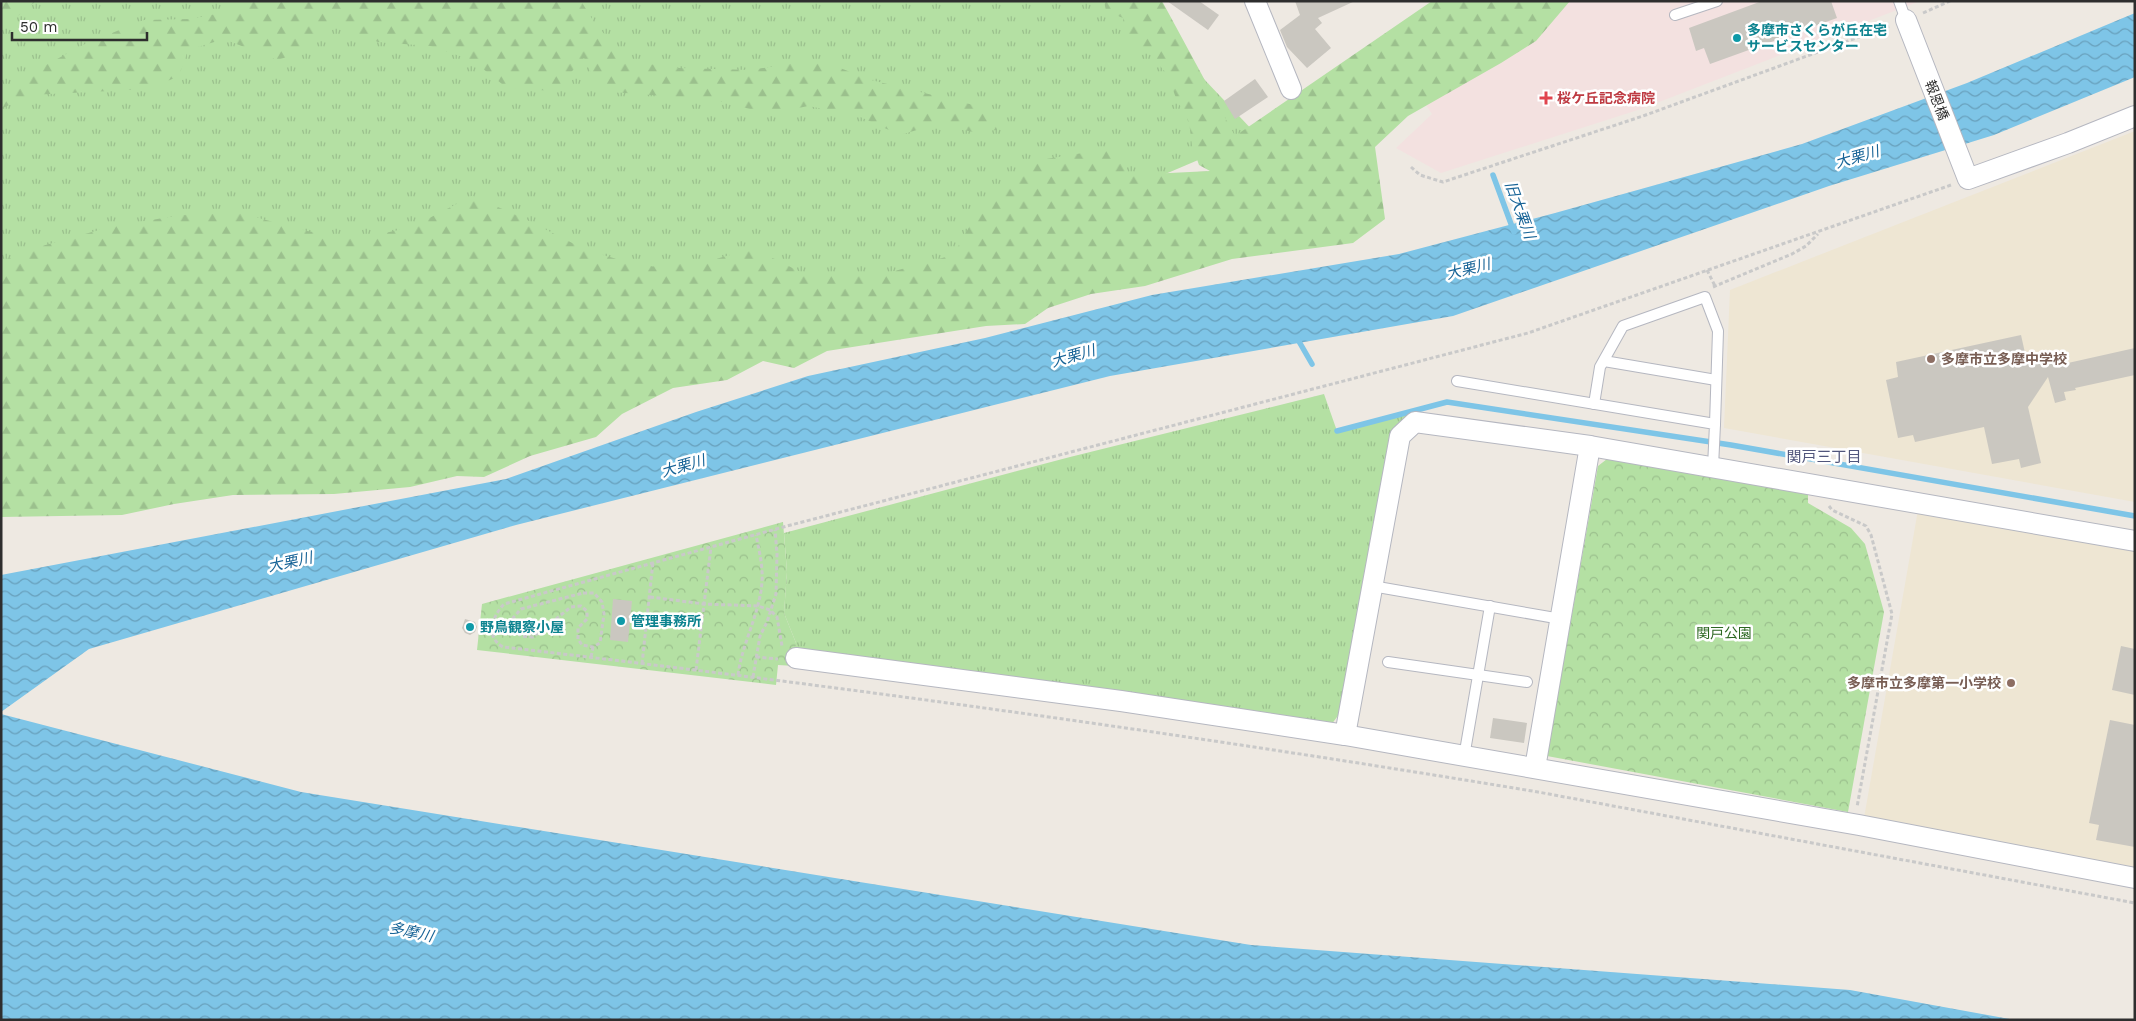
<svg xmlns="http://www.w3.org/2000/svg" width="2136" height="1021" font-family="'Work Sans','Noto Sans JP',sans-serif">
<defs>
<pattern id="grass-tufts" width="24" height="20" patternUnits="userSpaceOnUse" patternTransform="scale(1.25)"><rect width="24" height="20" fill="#b4e0a3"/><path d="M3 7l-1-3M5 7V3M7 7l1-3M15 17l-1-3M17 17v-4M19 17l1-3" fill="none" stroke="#9bc08d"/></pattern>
<pattern id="forest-firs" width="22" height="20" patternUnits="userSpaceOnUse" patternTransform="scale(1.25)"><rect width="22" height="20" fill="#b4e0a3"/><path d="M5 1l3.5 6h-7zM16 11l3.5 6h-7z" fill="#9bc08d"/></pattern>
<pattern id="park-crowns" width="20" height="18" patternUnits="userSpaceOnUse" patternTransform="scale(1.25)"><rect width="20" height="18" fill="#b4e0a3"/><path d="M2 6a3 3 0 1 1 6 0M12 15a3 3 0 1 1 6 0" fill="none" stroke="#9bc08d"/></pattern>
<pattern id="water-waves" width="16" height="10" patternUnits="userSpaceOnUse" patternTransform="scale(1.25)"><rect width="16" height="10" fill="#7ec5e7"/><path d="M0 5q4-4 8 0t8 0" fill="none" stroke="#68a0bc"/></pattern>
</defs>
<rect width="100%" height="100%" fill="#eee9e2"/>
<!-- education -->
<g fill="#eee6d3">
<path d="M 2135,131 L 2135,502 L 1724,428 L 1730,290 Z"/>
<path d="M 1918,510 L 2135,548 L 2135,867 L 1864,818 Z"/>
</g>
<!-- medical -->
<path fill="#f3e1e0" d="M 1523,1 L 1920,1 L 1641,109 L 1441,173 L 1396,148 L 1432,114 L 1414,87 Z"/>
<!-- grass -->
<g fill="url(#grass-tufts)">
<path d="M 1,1 L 1130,1 L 1257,135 L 904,285 L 1,483 Z"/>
<path d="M 1324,394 L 1337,431 L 1412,412 L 1415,422 L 1400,436 L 1340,713 L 1331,725 L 796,651 L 796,643 L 784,613 L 787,572 L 784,533 L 1070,457 Z"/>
</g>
<!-- forest -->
<g fill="url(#forest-firs)">
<path d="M 1,1 L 36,1 L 1,30 Z"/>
<path d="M 238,1 L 581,1 L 594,22 L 627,61 L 679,68 L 751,70 L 817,59 L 871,80 L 990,109 L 997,130 L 973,132 L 937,124 L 900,135 L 856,115 L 808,106 L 770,114 L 714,100 L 600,91 L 584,58 L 554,91 L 507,88 L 472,60 L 430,46 L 378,42 L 329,21 L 313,49 L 277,60 L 224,39 L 188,50 L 179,76 L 149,89 L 30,95 L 1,109 L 1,89 L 85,44 L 144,20 L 191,19 L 235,10 Z"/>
<path d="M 1104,1 L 1162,1 L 1235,136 L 1432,1 L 1570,1 L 1536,41 L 1501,63 L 1408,116 L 1375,147 L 1385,219 L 1353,243 L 1232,259 L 1145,286 L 1091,294 L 1048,308 L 1025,324 L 986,326 L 827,351 L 794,368 L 763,361 L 727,380 L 673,388 L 622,414 L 596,437 L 530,456 L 484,477 L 457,476 L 410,487 L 334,494 L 233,495 L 174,504 L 122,515 L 1,517 L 1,261 L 42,246 L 110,227 L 181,215 L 240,213 L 307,231 L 358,239 L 412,227 L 472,196 L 521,217 L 588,251 L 646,267 L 705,262 L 748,250 L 775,259 L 806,275 L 891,272 L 953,255 L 983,203 L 1040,160 L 1119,147 L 1129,175 L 1210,171 L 1199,165 L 1192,145 L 1189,122 L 1176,98 L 1167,74 L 1148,52 L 1128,50 L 1123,36 L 1123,18 L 1106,11 Z"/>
</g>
<!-- park -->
<g fill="url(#park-crowns)">
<path d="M 1607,459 L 1808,491 L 1808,503 L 1851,528 L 1865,544 L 1884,612 L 1848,812 L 1547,756 L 1598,466 Z"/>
<path d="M 783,522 L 787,572 L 784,613 L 796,643 L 795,666 L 778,665 L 776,685 L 477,650 L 482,604 Z"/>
</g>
<!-- water -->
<g fill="url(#water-waves)">
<path d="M 2135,13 L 2135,77 L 1994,135 L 1829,186 L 1453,316 L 1110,376 L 516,525 L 89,649 L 1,712 L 1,575 L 506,479 L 696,412 L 808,376 L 985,338 L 1152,295 L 1399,254 L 1555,213 L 1802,144 L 1967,83 Z"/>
<path d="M 1,714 L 301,792 L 1251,945 L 1850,990 L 2015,1020 L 1,1020 Z"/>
</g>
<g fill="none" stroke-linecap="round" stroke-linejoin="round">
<!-- stream -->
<g stroke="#7ec5e7" stroke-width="5.5">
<path d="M 1493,175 L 1514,232"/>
<path d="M 1297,338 L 1312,364"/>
<path d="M 1337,431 L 1447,402 L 1731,445 L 2135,516"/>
</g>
</g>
<!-- building -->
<g fill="#cac7c0">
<path d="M 1167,1 L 1199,1 L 1219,15 L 1208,30 Z"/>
<path d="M 1295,1 L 1355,1 L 1318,18 L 1322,23 L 1315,29 L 1331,48 L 1307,68 L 1287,47 L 1280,30 L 1300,15 Z"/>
<path d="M 1762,1 L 1831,1 L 1837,18 L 1710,64 L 1704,48 L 1696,51 L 1689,28 Z"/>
<path d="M 1255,79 L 1268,97 L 1235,119 L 1224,101 Z"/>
<path d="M 2021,335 L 2027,362 L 2062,356 L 2058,361 L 2059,365 L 2135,348 L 2135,375 L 2075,388 L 2076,390 L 2064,392 L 2066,400 L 2055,403 L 2048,377 L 2028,407 L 2041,463 L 2021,468 L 2019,459 L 1992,464 L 1984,427 L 1915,442 L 1913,435 L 1898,438 L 1886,380 L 1898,377 L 1896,362 Z"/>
<path d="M 613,599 L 632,601 L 628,642 L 610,640 Z"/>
<path d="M 465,619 L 475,622 L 477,627 L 475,632 L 470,635 L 465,633 L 462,628 Z"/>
<path d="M 2121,646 L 2135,649 L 2135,695 L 2112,690 Z"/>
<path d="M 1493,718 L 1527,723 L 1524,743 L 1490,738 Z"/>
<path d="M 2110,720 L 2135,725 L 2135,847 L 2096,840 L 2099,825 L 2089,823 Z"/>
</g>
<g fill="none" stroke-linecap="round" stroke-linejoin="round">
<!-- service casing -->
<g stroke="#b5b7c0" stroke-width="12">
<g id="service">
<path d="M 1899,1 L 1906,20"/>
<path d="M 1675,15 L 1717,1"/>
<path d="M 1604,361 L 1716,380"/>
<path d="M 1457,381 L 1715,424 L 1713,467"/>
<path d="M 1594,404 L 1600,367 L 1623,326 L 1705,297 L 1718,331 L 1715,424"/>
<path d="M 1372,586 L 1561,619"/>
<path d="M 1388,662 L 1527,682"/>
<path d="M 1464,757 L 1490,606"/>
</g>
</g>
<!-- minor casing -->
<g stroke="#b5b7c0" stroke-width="22">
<g id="minor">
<path d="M 1255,1 L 1291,89"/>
<path d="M 1906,20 L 1968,179 L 2068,143 L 2135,116"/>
<path d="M 796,658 L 1121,701 L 1345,735 L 1859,825 L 2135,878"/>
<path d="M 1345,735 L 1400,436 L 1415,422 L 1590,446 L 2135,541"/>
<path d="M 1535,768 L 1590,446"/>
</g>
</g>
<!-- path -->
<g stroke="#c9c9c9" stroke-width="3" stroke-dasharray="4 2.5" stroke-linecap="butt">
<path d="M 1923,13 L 1950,1"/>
<path d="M 1411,167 L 1420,175 L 1443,182 L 1643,116 L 1889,26"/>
<path d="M 1951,185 L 1528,333 L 787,526 L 504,604 C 492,617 485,637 503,647 C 849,687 1194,735 1538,792 L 2135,903"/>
<path d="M 1707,270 L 1715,286"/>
<path d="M 1713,287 L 1792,254 L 1806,246 L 1818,234"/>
<path d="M 1829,506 L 1832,510 L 1866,526 L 1871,535 L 1892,614 L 1857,807"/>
<path d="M 583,593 L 594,593 L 602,602 L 604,614 L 600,643 L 593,647 L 582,645 L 578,639 L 578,628 L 587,619 L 587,611 L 581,606 L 571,607 L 533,637 L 521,636 L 514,630 L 513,618 L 521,609 Z"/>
<path d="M 650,597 L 704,604 L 758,606 L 770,610 L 777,617 L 782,646"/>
<path d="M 591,657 L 593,647"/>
<path d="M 756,657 L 778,659"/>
<path d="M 642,664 L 653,562"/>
<path d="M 696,670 L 711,547"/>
<path d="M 738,675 C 742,643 760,614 762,581 C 763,566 759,550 756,535"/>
<path d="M 753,677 L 760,636 L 767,622 L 776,594 L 777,554 L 775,530"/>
</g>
<!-- service -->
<use href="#service" stroke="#fff" stroke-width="10"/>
<!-- minor -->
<use href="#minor" stroke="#fff" stroke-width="20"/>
</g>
<!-- markers -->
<g fill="#0f9aa8" stroke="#fff" stroke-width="2">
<circle cx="1737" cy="38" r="5"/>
<circle cx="621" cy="621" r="5"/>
<circle cx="470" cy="627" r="5"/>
</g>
<path fill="#e0444e" stroke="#fff" stroke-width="2" d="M1543.5 90.5h5v5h5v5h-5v5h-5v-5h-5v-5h5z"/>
<g fill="#8d6e63" stroke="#fff" stroke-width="2">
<circle cx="1931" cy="359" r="5"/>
<circle cx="2011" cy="683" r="5"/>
</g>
<g text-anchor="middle" stroke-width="5" stroke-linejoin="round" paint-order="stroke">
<!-- culture labels -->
<g font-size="14" font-weight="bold" fill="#0d838f" stroke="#fff" text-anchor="start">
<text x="1747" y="35">多摩市さくらが丘在宅<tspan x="1747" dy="16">サービスセンター</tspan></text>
<text x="631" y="626">管理事務所</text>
<text x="480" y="632">野鳥観察小屋</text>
</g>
<!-- health labels -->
<g font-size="14" font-weight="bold" fill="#be3a42" stroke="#fff" text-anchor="start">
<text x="1557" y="103">桜ケ丘記念病院</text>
</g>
<!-- street labels -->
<g font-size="14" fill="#2e2e2e" stroke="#fff">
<text transform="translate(1937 100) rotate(69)" y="5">報恩橋</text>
</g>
<!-- education labels -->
<g font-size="14" font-weight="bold" fill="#785e54" stroke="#fff" text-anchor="start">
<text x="1941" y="364">多摩市立多摩中学校</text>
<text x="2001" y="688" text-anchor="end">多摩市立多摩第一小学校</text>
</g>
<!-- park labels -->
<g font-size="14" fill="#2c6721" stroke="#fff">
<text x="1724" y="638">関戸公園</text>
</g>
<!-- water labels -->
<g font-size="15" font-style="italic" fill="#186497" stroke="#fff">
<text transform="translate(1857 157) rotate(-16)" y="5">大栗川</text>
<text transform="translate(1520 210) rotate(70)" y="5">旧大栗川</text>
<text transform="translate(1468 269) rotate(-14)" y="5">大栗川</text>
<text transform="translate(1073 356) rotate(-16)" y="5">大栗川</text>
<text transform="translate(683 466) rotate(-16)" y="5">大栗川</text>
<text transform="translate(290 562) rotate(-12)" y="5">大栗川</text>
<text transform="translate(411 932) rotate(12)" y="5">多摩川</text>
</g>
<!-- neighbourhood labels -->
<g font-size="15" fill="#51567c" stroke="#fff">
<text x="1824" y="462">関戸三丁目</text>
</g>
</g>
<!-- border -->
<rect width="2136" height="1021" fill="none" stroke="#2e2e2e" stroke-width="5"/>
<!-- scale -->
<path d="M12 32v8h135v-8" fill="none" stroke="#2e2e2e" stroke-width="2.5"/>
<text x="20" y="32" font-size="15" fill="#2e2e2e" stroke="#ffffff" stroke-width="4" paint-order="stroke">50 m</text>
</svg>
